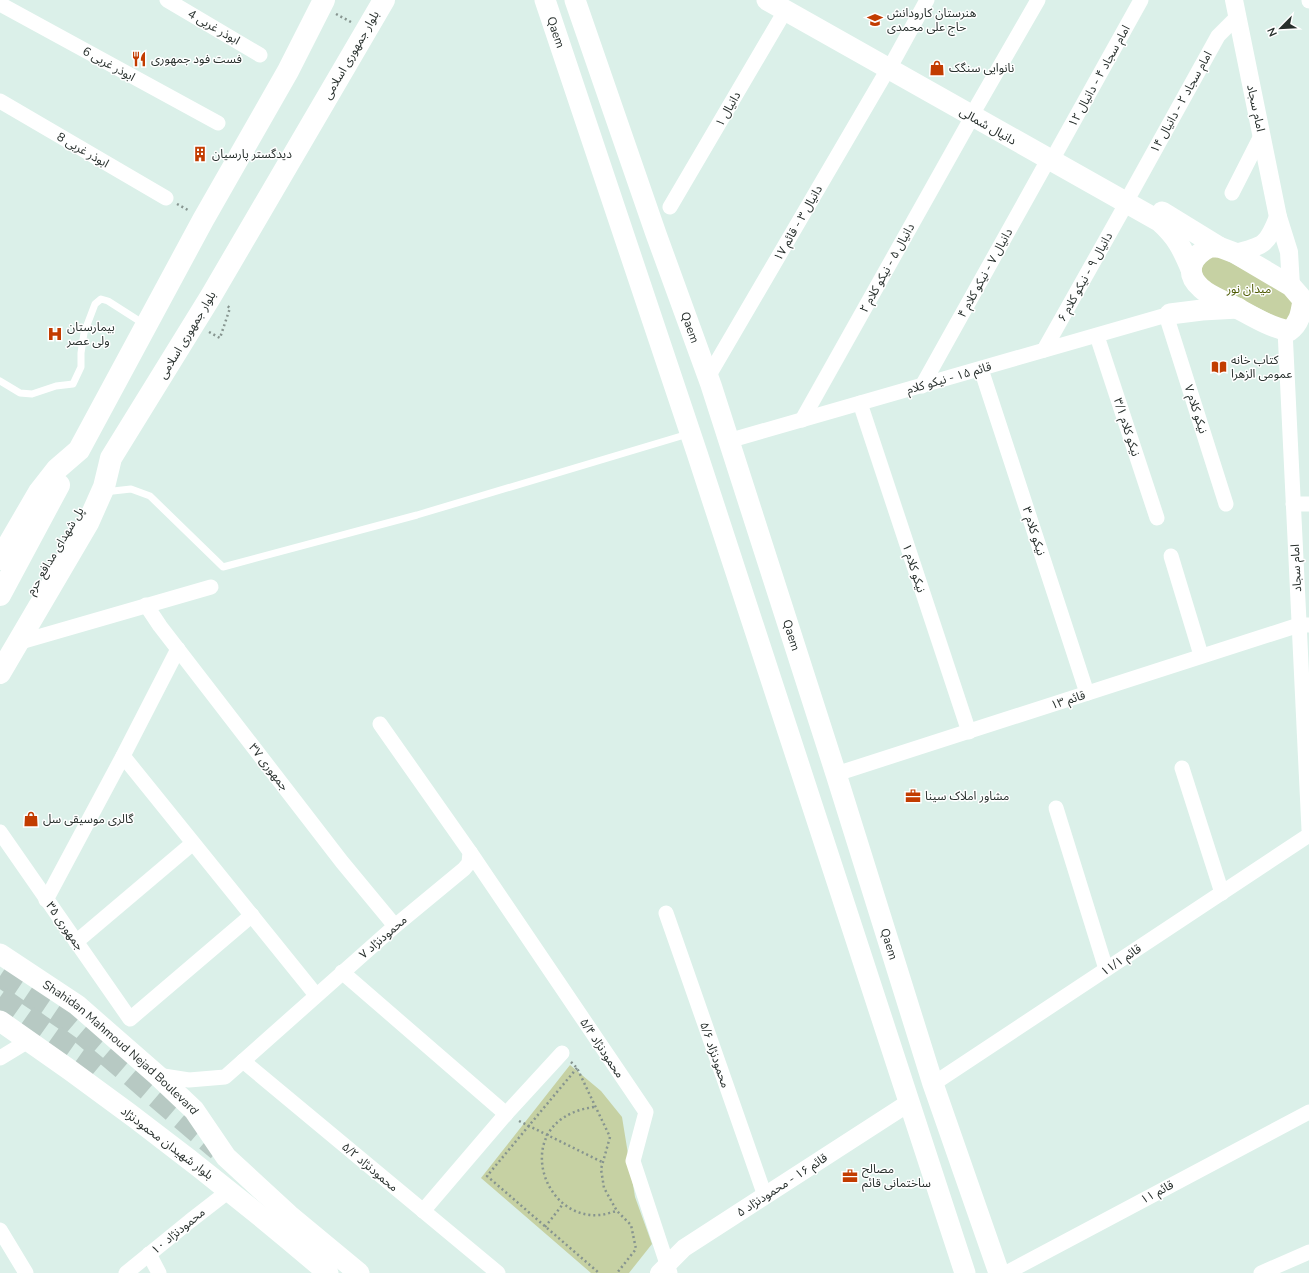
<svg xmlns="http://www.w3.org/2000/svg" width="1309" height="1273" font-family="'Nunito Sans','Noto Sans Arabic',sans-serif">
<rect width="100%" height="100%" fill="#dbf0e9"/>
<!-- green -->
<g fill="#c6d1a3">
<path d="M 1211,257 L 1220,257 L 1290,294 L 1295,303 L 1287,320 L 1282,320 L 1209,283 L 1202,274 L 1201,267 Z"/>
<path d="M 570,1065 L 601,1091 L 622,1117 L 635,1197 L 652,1244 L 629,1273 L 591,1273 L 481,1178 Z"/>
</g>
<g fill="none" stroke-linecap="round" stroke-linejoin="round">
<!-- primary-tunnel -->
<g stroke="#b7c9c3" stroke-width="22" stroke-dasharray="22 11" stroke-linecap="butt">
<path d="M 0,976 L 67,1021 L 218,1150"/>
<path d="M 0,997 L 86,1058 L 105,1074"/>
</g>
<!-- path -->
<g stroke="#86948f" stroke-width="2.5" stroke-dasharray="2 3" stroke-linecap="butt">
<path d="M 336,14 L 351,22"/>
<path d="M 177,204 L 188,210"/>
<path d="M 209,332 L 220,338 L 230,308 L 226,305"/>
<path d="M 571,1062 L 577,1068 L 610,1137 L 601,1169 L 604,1188 L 617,1211 L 631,1225 L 636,1249 L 617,1273"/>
<path d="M 577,1068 L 487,1176 L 599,1273"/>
<path d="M 594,1107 C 581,1109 571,1112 560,1120 C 521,1151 550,1219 599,1215 C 605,1215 611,1212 617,1211"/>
<path d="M 519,1121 L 602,1162"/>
<path d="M 545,1227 L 563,1204"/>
</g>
<!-- service -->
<g stroke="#fff" stroke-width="7">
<path d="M 0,381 L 20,393 L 32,394 L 56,386 L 73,384 L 81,367 L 81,353 L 84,333 L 95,304 L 101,299 L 108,301 L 144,324"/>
<path d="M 106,488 L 113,491 L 131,489 L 150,496 L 223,567 L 417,515 L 688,434"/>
</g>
<!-- minor -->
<g stroke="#fff" stroke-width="15">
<path d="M 167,0 L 260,55"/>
<path d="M 1309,0 L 1309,1"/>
<path d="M 0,4 L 218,123"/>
<path d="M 894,60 L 927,0"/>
<path d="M 0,101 L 166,198"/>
<path d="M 977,106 L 1038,0"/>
<path d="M 1057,151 L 1141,0"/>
<path d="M 1131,193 L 1218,36 L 1237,17"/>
<path d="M 1232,193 L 1262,134"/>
<path d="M 670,207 L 785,11"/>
<path d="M 1166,315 L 1226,504"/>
<path d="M 1285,330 L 1309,830"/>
<path d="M 1097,336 L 1157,518"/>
<path d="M 1044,350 L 1126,204"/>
<path d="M 981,369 L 1087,693"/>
<path d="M 708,377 L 888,69"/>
<path d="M 922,386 L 1048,160"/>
<path d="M 860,403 L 969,732"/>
<path d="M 802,420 L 972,117"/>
<path d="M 728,441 L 1170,314"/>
<path d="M 1293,504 L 1309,504"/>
<path d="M 1171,556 L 1201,655"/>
<path d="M 146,605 L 160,626 L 342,862 L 395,926"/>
<path d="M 17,643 L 211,587"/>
<path d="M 123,756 L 316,995"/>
<path d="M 1182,768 L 1222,893"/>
<path d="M 836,774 L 1299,625 L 1308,625"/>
<path d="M 1056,808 L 1106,969"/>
<path d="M 0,832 L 130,1019 L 252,915"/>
<path d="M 470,852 L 646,1112 L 633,1161 L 670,1273"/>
<path d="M 46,900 L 123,756 L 178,649"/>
<path d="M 666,913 L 765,1196"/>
<path d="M 76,942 L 193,843"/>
<path d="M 342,972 L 506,1114"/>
<path d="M 0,1058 L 28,1041"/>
<path d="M 243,1061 L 498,1273"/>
<path d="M 157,1075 L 189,1080 L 225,1077 L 395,926 L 464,869 L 469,863 L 470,852 L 380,724"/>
<path d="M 933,1084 L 1309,835"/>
<path d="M 423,1211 L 506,1114 L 562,1053"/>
<path d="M 0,1230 L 26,1273"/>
<path d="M 149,1254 L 159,1273"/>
<path d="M 126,1273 L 190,1221 L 230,1190"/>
<path d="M 1006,1273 L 1309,1112"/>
<path d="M 1261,1273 L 1309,1252"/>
</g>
<!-- tertiary -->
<g stroke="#fff" stroke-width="18">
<path d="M 1234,0 L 1278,217 L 1289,252 L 1291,286"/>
<path d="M 1235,253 C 1264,246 1267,245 1278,217"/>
<path d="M 659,1273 L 684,1248 L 910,1102"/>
</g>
<!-- secondary -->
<g stroke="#fff" stroke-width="21">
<path id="s1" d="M 545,0 L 697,453 L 965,1273"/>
<path id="s2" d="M 575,0 L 656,234 L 711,385 L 836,774 L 933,1084 L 999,1273"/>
<path d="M 767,0 L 1159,221 C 1177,237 1182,248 1191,269"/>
<path d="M 1162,212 L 1219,247"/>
<path d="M 1210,247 L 1219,247 L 1235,253 L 1291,286 L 1303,300 C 1301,313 1300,323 1289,331 C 1269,327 1252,316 1233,306 C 1224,301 1209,296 1201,288 C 1184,273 1191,256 1210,247 Z"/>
<path d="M 1170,314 L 1202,310 L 1238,308"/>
<path id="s3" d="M 0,954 L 77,1005 L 157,1075 L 194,1110 L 226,1157 L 289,1215 L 359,1273"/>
<path d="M 0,1021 C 114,1099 223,1183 328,1273"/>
</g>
<!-- primary -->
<g stroke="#fff" stroke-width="22">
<path d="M 0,559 L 39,492 L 57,469 L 79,450 L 203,220 L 288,71 L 324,0"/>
<path d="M 0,595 L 59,485"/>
<path d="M 0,673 L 88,523 L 104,487 L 111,458 L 211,296 L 384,0"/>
</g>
</g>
<!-- icons -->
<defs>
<g id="school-bare" transform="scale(1.2)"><path d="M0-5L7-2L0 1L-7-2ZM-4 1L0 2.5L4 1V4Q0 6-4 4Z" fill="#c23c00" stroke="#fff" stroke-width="2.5" paint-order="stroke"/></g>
<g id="restaurant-bare" transform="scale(1.2)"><path d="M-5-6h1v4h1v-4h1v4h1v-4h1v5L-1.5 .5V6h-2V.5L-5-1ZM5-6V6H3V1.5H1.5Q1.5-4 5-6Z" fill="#c23c00" stroke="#fff" stroke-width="2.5" paint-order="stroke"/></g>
<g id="shop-bare" transform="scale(1.2)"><path d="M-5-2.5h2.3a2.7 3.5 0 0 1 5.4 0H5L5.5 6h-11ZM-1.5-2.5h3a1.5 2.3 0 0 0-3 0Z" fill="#c23c00" stroke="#fff" stroke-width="2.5" paint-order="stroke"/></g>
<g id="building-bare" transform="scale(1.2)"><path d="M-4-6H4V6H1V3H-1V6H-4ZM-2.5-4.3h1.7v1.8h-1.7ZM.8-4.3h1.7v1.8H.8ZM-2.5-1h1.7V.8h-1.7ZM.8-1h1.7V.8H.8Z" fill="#c23c00" stroke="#fff" stroke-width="2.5" paint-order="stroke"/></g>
<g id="hospital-bare" transform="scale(1.2)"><path d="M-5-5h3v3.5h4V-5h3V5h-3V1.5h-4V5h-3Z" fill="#c23c00" stroke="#fff" stroke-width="2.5" paint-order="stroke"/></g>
<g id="library-bare" transform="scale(1.2)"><path d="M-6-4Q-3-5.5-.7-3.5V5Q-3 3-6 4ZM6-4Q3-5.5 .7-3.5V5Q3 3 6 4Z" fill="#c23c00" stroke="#fff" stroke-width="2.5" paint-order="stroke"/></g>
<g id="office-bare" transform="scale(1.2)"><path d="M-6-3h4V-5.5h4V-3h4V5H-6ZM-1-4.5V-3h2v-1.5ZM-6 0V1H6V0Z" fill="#c23c00" stroke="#fff" stroke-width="2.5" paint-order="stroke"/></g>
</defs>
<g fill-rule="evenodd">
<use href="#school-bare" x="875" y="20"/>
<use href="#restaurant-bare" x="139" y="59"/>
<use href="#shop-bare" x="937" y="68"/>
<use href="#building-bare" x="200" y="154"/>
<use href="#hospital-bare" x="55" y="334"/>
<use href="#library-bare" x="1219" y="367"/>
<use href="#office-bare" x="913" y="796"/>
<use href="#shop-bare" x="31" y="819"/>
<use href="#office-bare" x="850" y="1176"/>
</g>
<g text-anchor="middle" stroke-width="3" stroke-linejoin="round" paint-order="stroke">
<!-- poi labels -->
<g font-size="12" fill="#272f2c" stroke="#fff" text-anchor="start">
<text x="887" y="17">هنرستان کارودانش<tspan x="887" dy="14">حاج علی محمدی</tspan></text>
<text x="151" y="63">فست فود جمهوری</text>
<text x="949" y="72">نانوایی سنگک</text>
<text x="212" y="158">دیدگستر پارسیان</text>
<text x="67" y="331">بیمارستان<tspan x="67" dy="14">ولی عصر</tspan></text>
<text x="1231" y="364">کتاب خانه<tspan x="1231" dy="14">عمومی الزهرا</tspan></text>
<text x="925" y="800">مشاور املاک سینا</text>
<text x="43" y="823">گالری موسیقی سل</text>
<text x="862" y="1173">مصالح<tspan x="862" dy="14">ساختمانی قائم</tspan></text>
</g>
<!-- street labels -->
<g font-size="12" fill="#272f2c" stroke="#fff">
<text transform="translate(214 27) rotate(30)" y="4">ابوذر غربی 4</text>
<text dy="4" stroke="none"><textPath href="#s1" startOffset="34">Qaem</textPath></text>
<text transform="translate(351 55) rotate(-60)" y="4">بلوار جمهوری اسلامی</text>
<text transform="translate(109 64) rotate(29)" y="4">ابوذر غربی 6</text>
<text transform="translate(1099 76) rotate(-61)" y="4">امام سجاد ۴ - دانیال ۱۲</text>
<text transform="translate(1181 102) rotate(-61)" y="4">امام سجاد ۲ - دانیال ۱۴</text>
<text transform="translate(1256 108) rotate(78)" y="4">امام سجاد</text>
<text transform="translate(728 109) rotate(-60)" y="4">دانیال ۱</text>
<text transform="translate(988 126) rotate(30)" y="4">دانیال شمالی</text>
<text transform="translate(83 150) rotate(30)" y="4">ابوذر غربی 8</text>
<text transform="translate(798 223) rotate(-60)" y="4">دانیال ۳ - قائم ۱۷</text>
<text transform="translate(887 268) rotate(-61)" y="4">دانیال ۵ - نیکو کلام ۲</text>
<text transform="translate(985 273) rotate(-61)" y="4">دانیال ۷ - نیکو کلام ۴</text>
<text transform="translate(1085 277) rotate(-61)" y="4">دانیال ۹ - نیکو کلام ۶</text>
<text dy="4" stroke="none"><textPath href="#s2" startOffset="347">Qaem</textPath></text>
<text transform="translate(187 335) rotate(-59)" y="4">بلوار جمهوری اسلامی</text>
<text transform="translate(949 378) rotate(-16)" y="4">قائم ۱۵ - نیکو کلام</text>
<text transform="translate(1196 409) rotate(72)" y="4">نیکو کلام ٧</text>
<text transform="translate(1127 427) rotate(72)" y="4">نیکو کلام ۳/۱</text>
<text transform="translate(1034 531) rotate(72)" y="4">نیکو کلام ۳</text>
<text transform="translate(55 551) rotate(-59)" y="4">پل شهدای مدافع حرم</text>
<text transform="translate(914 568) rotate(72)" y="4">نیکو کلام ۱</text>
<text transform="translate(1296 568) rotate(-93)" y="4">امام سجاد</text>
<text dy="4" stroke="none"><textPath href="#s2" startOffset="671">Qaem</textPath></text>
<text transform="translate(1068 700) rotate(-18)" y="4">قائم ۱۳</text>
<text transform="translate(269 767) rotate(52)" y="4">جمهوری ۳۷</text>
<text transform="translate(65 926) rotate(55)" y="4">جمهوری ۳۵</text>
<text transform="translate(383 937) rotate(-41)" y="4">محمودنژاد ۷</text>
<text dy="4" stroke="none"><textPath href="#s2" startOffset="995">Qaem</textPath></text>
<text transform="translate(1121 960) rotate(-34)" y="4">قائم ۱۱/۱</text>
<text transform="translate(602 1048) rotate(56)" y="4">محمودنژاد ۵/۴</text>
<text dy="4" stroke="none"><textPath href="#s3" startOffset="153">Shahidan Mahmoud Nejad Boulevard</textPath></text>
<text transform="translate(715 1055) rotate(71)" y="4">محمودنژاد ۵/۶</text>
<text transform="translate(167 1143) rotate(37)" y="4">بلوار شهیدان محمودنژاد</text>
<text transform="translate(370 1167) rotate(40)" y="4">محمودنژاد ۵/۲</text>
<text transform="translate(782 1185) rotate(-33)" y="4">قائم ۱۶ - محمودنژاد ۵</text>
<text transform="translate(1157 1192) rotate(-28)" y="4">قائم ۱۱</text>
<text transform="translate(178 1231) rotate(-39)" y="4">محمودنژاد ۱۰</text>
</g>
<!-- park labels -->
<g font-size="12" fill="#4c5900" stroke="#fff">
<text x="1249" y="293">میدان نور</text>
</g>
</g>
<!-- north arrow -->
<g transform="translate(1281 28) rotate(246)" stroke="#ffffff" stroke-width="3" paint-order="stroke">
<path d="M0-3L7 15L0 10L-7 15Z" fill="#272f2c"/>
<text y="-6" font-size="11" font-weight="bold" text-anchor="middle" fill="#272f2c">N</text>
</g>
</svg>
